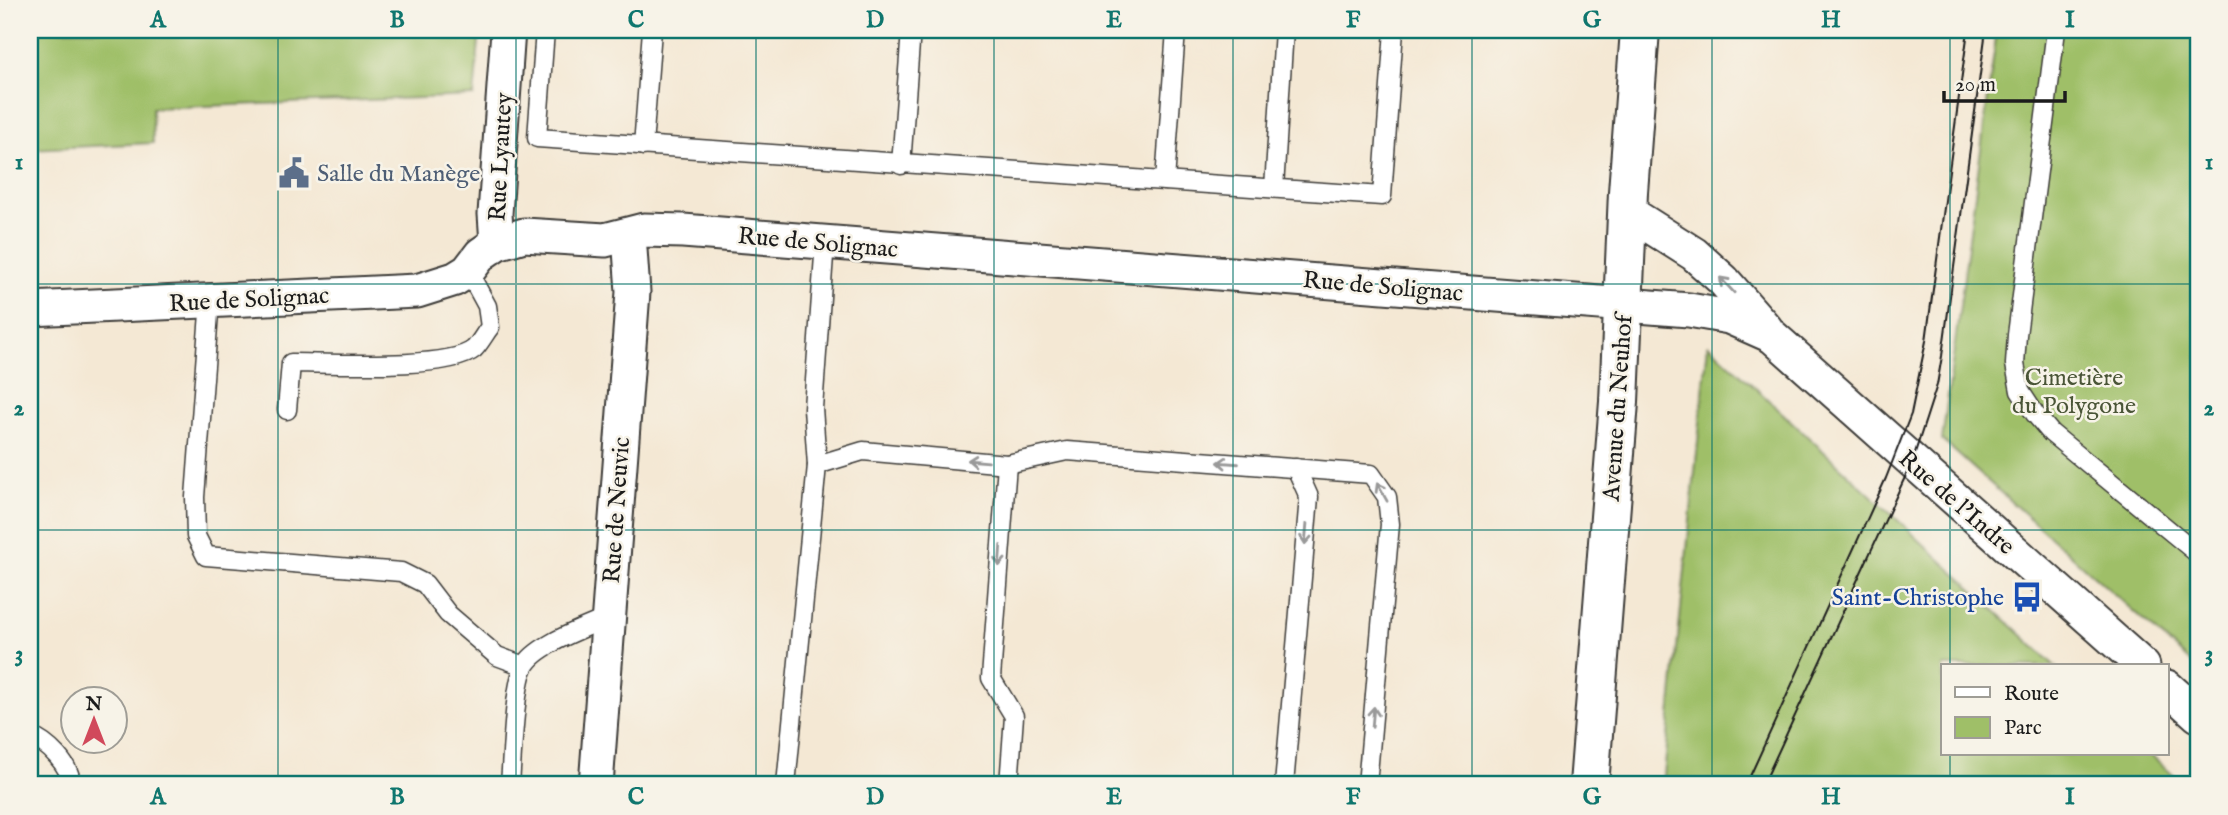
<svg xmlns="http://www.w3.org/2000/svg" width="2228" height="815" font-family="'IM FELL English',serif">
<rect width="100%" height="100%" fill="#f7f3e8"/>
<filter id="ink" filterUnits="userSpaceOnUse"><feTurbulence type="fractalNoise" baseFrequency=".0143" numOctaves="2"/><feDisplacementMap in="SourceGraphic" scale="14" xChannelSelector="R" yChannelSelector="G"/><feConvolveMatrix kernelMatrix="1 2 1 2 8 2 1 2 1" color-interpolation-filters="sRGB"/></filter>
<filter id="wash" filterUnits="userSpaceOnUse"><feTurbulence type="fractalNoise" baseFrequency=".00686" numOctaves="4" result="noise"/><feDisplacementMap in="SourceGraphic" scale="28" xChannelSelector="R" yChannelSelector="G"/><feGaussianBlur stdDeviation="1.57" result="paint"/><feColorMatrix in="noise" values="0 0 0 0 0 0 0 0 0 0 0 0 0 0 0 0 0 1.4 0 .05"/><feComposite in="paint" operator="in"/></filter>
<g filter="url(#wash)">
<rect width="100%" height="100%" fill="#f4e8d4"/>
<!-- green -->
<g fill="#9fbf68" stroke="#5e6e42" stroke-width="2">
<path d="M 30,30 L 480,30 L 474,96 L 152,108 L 153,143 L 30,149 Z"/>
<path d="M 1997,30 L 2198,30 L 2198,669 L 1942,440 Z"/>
<path d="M 1708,344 L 2055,666 L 1943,666 L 1943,754 L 2150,754 L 2184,785 L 1663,785 Z"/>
</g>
</g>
<g filter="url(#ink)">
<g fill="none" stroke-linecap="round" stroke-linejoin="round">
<!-- service casing -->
<g stroke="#3c3b38" stroke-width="21">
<g id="service">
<path d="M 545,30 L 537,138 L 1382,196 L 1394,30"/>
<path d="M 2056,30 L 2017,335 L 2015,364 L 2020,391 L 2035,414 L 2051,433 L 2198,554"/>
<path d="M 643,146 L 652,30"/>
<path d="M 901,165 L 911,30"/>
<path d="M 1165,181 L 1176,30"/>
<path d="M 1274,188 L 1284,30"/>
<path d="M 210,300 L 195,497 L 196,536 L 206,556 L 401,572 L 425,584 L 448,614 L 497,656 L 524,666"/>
<path d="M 287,410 L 291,363 C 328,363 449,370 474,349 C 480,343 485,333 490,327 L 487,306 L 468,271"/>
<path d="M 1007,464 L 991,678 L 1014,716 L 1009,785"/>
<path d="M 817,465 L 863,451 L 1007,464 L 1067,451 L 1371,474 L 1387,497 L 1390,524 L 1367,785"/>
<path d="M 30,736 C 48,743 70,765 72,785"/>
<path d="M 510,785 C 512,760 514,686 524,667 C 535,645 585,628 607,618"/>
<path d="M 786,785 L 817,465 L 813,408 L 825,242"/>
<path d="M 1284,785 L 1309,497 L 1296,468"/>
</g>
</g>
<!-- minor casing -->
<g stroke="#3c3b38" stroke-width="37">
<g id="minor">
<path d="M 1628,212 L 1694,254 L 1723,280 L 1766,329"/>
<path d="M 497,243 L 495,214 L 508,30"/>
<path d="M 30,309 L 417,291 L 455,279 L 468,271 L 481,254 L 497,243 L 524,235 L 605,240 L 644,230 L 683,231 L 1689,310 L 1729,317 L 1772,336 L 2143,666"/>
<path d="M 2167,687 L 2198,715"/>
<path d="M 596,785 L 633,292 L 629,235"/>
</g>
</g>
<!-- tertiary casing -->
<g stroke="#3c3b38" stroke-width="42">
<path id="tertiary" d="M 1589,785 L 1619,402 L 1628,192 L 1640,30"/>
</g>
<!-- service -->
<use href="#service" stroke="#fff" stroke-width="18"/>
<!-- minor -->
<use href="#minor" stroke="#fff" stroke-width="33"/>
<!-- tertiary -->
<use href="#tertiary" stroke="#fff" stroke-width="38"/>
<!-- tram -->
<g stroke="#1c1c1c" stroke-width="2">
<path d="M 1746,785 L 1886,478 L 1911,414 L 1926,341 L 1968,30"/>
<path d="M 1763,785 L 1912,462 L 1937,385 L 1942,356 L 1986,30"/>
</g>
</g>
<!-- one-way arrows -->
<defs><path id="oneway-shaft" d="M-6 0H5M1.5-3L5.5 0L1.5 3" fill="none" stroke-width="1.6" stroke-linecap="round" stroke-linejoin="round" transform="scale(1.75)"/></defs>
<g stroke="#999">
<use href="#oneway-shaft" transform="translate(1727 285) rotate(-133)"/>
<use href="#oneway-shaft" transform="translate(978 461) rotate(-175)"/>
<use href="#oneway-shaft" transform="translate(1228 463) rotate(-176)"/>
<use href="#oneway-shaft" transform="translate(1382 492) rotate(-119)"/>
<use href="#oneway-shaft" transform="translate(1306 534) rotate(95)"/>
<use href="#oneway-shaft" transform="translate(1000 556) rotate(94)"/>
<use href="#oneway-shaft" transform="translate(1373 717) rotate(-85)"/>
</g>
</g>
<!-- grid -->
<path fill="none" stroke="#0f766e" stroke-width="2" stroke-opacity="0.55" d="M 278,30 L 278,785M 516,30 L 516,785M 756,30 L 756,785M 994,30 L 994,785M 1233,30 L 1233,785M 1472,30 L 1472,785M 1712,30 L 1712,785M 1950,30 L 1950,666M 30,284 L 2198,284M 30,530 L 2198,530M 1950,754 L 1950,785"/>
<!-- icons -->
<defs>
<g id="civic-bare" transform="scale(2.415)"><path d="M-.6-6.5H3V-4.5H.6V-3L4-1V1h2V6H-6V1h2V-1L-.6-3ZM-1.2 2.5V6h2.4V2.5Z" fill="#5c6f8a" stroke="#f7f3e8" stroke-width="2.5" paint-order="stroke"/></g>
<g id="bus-bare" transform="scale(2.415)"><path d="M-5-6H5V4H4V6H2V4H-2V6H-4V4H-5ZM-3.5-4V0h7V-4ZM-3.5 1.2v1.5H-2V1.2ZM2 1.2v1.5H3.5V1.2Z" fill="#1a4fb4" stroke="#f7f3e8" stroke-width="2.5" paint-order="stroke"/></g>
</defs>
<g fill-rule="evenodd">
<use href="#civic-bare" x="294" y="173"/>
<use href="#bus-bare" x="2027" y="597"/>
</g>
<g text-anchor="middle" stroke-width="5" stroke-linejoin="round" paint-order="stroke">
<!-- street labels -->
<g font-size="24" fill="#1c1c1c" stroke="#f7f3e8">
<text transform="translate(500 157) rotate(-87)" y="8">Rue Lyautey</text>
<text transform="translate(818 242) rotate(5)" y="8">Rue de Solignac</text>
<text transform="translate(1383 286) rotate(5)" y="8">Rue de Solignac</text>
<text transform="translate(249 299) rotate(-3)" y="8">Rue de Solignac</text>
<text transform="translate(1617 408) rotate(-86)" y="8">Avenue du Neuhof</text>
<text transform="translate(1957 502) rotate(41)" y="8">Rue de l'Indre</text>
<text transform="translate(616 510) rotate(-86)" y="8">Rue de Neuvic</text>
</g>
<!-- service labels -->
<g font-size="24" fill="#4e5e75" stroke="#f7f3e8" text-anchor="start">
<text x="317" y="181">Salle du Manège</text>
</g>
<!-- park labels -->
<g font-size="24" fill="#4a5537" stroke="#f7f3e8">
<text x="2074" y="385">Cimetière<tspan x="2074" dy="28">du Polygone</tspan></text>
</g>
<!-- transit labels -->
<g font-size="24" fill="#164399" stroke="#f7f3e8" text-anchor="end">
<text x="2004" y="605">Saint-Christophe</text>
</g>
</g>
<!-- margin -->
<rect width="2228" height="815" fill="none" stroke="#f7f3e8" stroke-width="77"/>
<!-- legend -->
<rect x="1941" y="664" width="228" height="91" fill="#f7f3e8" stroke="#9f9d96" stroke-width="2"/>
<rect x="1955" y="687" width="35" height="10" fill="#ffffff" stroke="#9f9d96" stroke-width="2"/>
<text x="2004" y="700" font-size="21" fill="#1c1c1c">Route</text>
<rect x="1955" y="717" width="35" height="21" fill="#9fbf68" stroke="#9f9d96" stroke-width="2"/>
<text x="2004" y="734" font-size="21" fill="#1c1c1c">Parc</text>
<!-- north arrow -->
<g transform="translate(94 720)"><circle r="33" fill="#f7f3e8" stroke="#9f9d96" stroke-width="2"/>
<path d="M0-5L12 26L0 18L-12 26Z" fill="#d1495b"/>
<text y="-10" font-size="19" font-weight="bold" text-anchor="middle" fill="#1c1c1c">N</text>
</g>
<!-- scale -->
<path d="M1944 91v10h121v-10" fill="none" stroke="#1c1c1c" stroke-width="3.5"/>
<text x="1955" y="91" font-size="21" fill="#1c1c1c" stroke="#f7f3e8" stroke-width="5" paint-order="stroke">20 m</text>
<rect x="38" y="38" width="2152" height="738" fill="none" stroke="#0f766e" stroke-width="2.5"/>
<g font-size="23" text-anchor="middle" font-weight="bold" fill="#0f766e">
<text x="158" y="27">A</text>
<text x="397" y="27">B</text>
<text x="636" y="27">C</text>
<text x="875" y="27">D</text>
<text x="1114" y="27">E</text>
<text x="1353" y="27">F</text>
<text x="1592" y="27">G</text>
<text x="1831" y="27">H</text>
<text x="2070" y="27">I</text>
<text x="19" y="169">1</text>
<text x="2209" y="169">1</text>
<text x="19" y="415">2</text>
<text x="2209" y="415">2</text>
<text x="19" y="661">3</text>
<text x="2209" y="661">3</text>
<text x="158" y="804">A</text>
<text x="397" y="804">B</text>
<text x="636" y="804">C</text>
<text x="875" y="804">D</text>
<text x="1114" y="804">E</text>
<text x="1353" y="804">F</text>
<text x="1592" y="804">G</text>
<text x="1831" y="804">H</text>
<text x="2070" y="804">I</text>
</g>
</svg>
